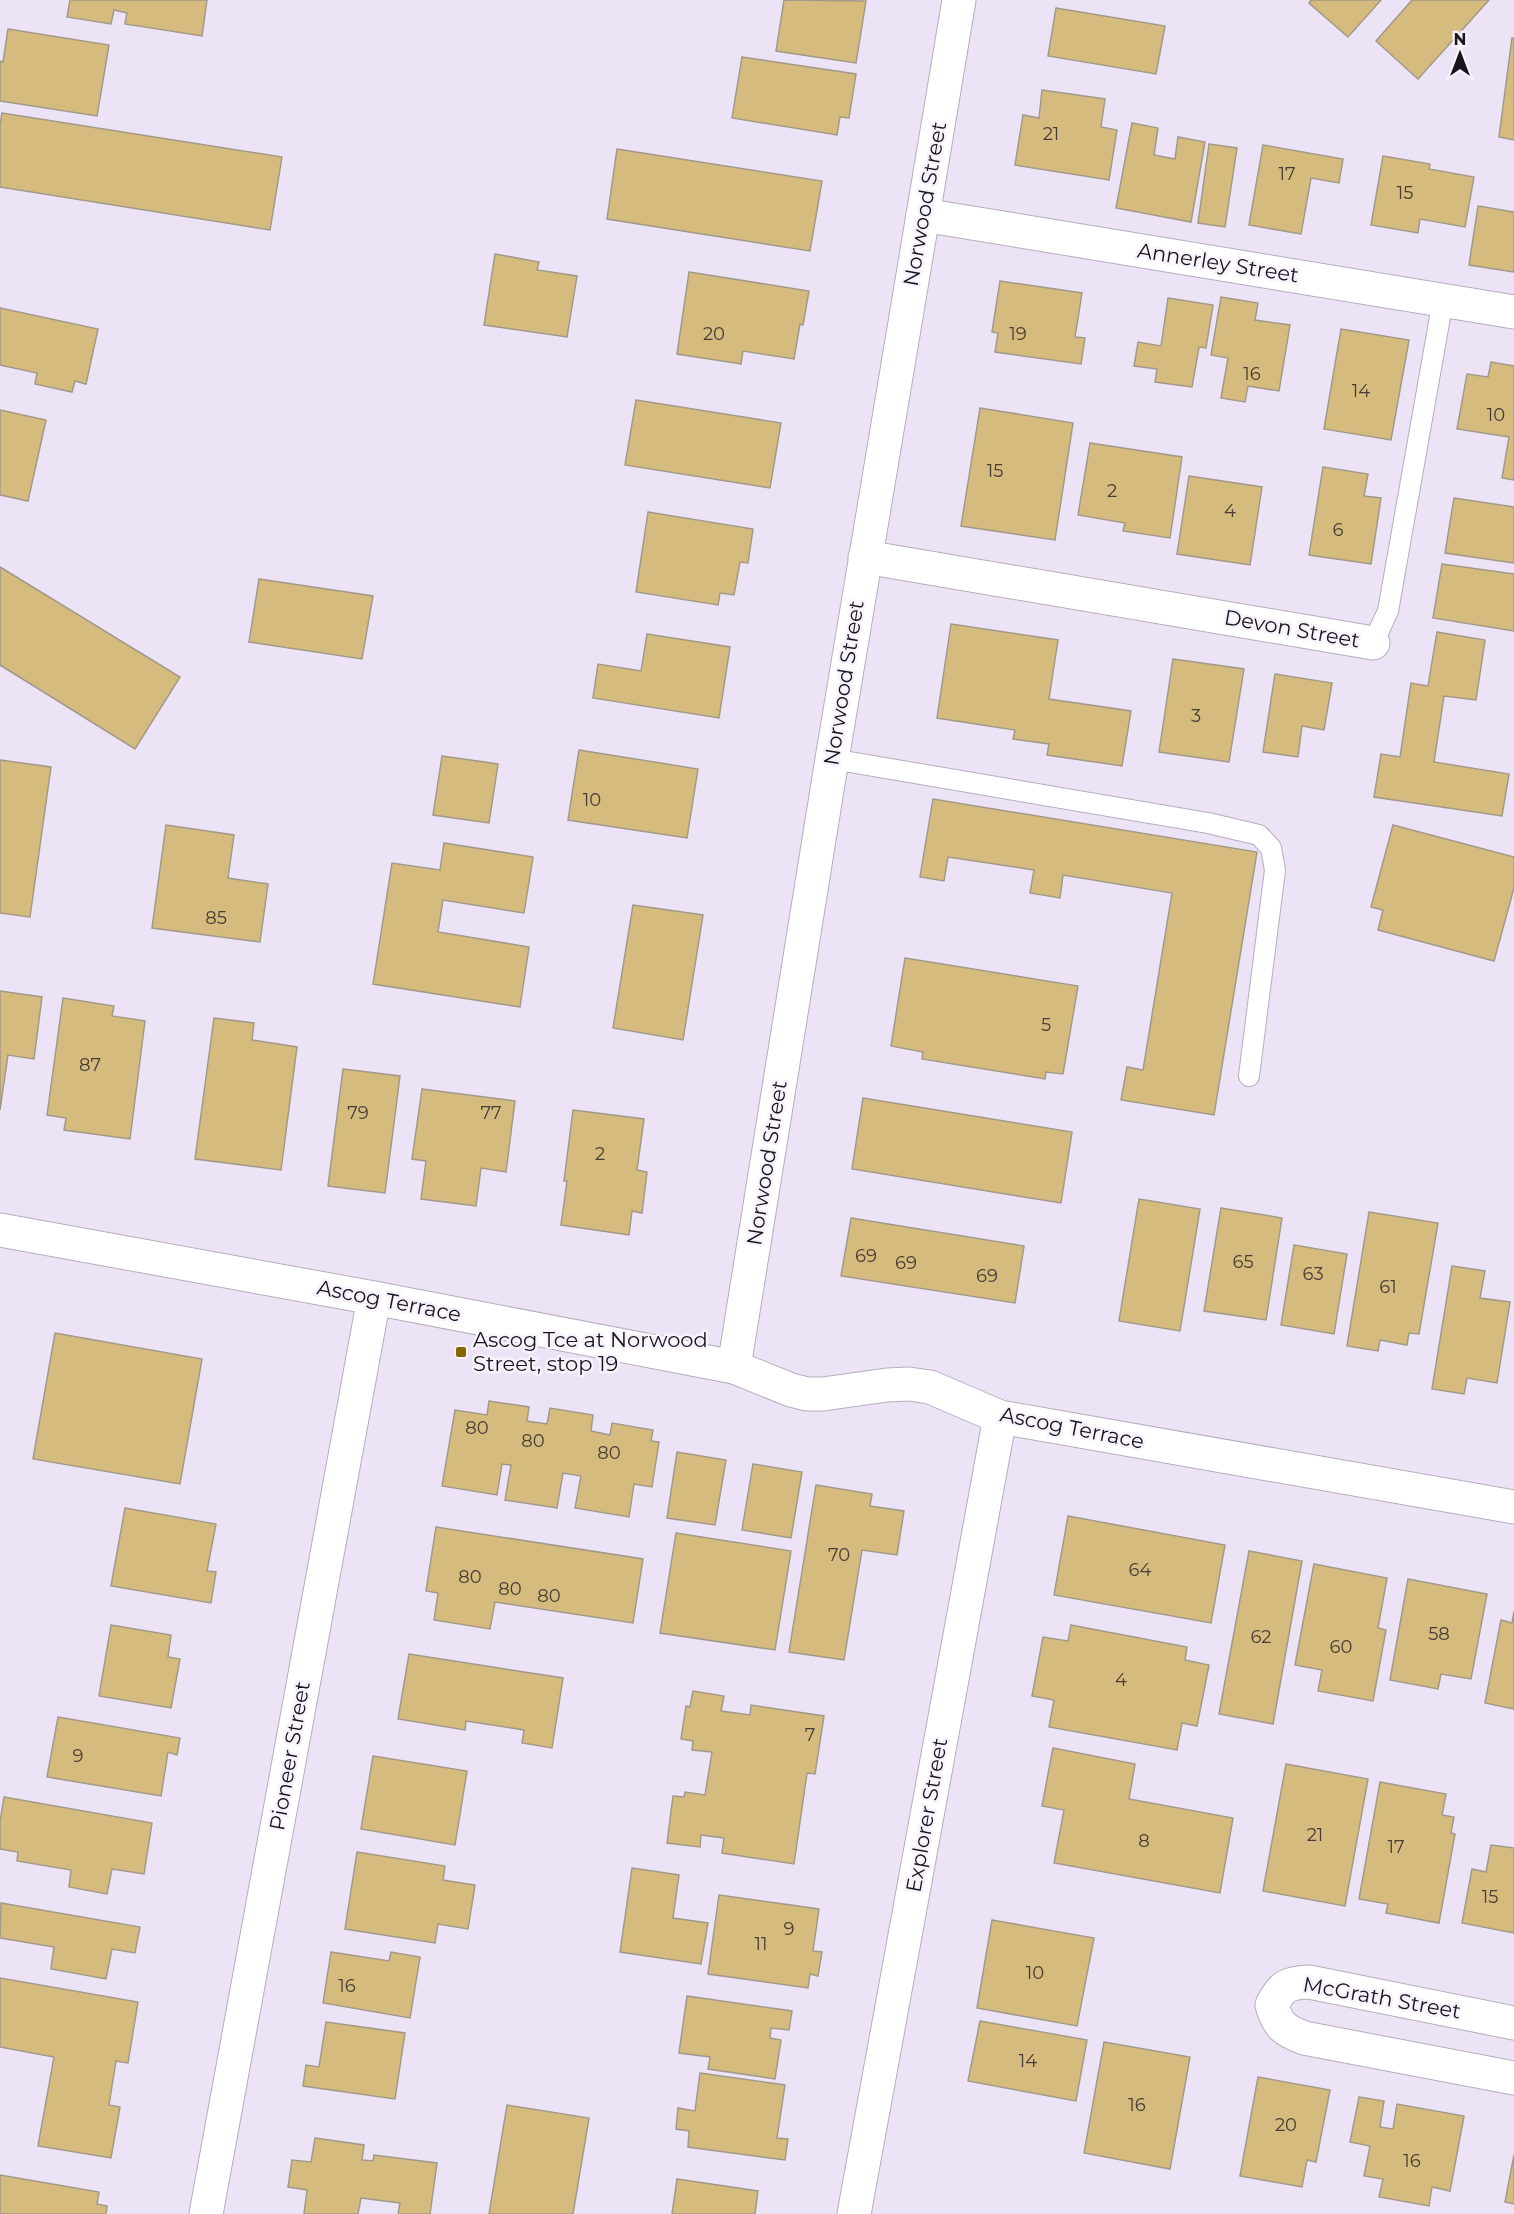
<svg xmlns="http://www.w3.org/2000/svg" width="1514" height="2214" font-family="Montserrat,sans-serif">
<rect width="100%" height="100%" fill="#ece3f6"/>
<!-- building -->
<g fill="#d6bb7f" stroke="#a29a89" stroke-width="1.5">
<path d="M 70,0 L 207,0 L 202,36 L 125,24 L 127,13 L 114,10 L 111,24 L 67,17 Z"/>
<path d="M 784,0 L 866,1 L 856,63 L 776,51 Z"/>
<path d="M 1311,0 L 1381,0 L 1348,37 L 1309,3 Z"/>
<path d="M 1412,0 L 1489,0 L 1418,79 L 1376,41 Z"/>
<path d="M 1056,8 L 1165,26 L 1156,74 L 1048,56 Z"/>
<path d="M 8,29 L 109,45 L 97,116 L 0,101 L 0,61 L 3,62 Z"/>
<path d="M 1512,38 L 1514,38 L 1514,140 L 1499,137 Z"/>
<path d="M 742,57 L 856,74 L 849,118 L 840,117 L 837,135 L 732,118 Z"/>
<path d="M 1042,90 L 1105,99 L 1101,127 L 1117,130 L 1109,180 L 1015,165 L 1023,115 L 1039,118 Z"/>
<path d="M 2,113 L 282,157 L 270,230 L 0,187 L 0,124 Z"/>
<path d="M 1132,123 L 1158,128 L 1154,155 L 1175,159 L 1178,137 L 1205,142 L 1191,222 L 1116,208 Z"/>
<path d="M 1209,144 L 1237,148 L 1225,227 L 1198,223 Z"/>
<path d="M 1263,145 L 1343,159 L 1339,183 L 1311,178 L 1301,234 L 1249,225 Z"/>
<path d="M 617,149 L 822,181 L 810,251 L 607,219 Z"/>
<path d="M 1383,156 L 1430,164 L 1429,169 L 1474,177 L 1465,227 L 1420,219 L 1418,233 L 1371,225 Z"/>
<path d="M 1478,206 L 1514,212 L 1514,272 L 1469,265 Z"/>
<path d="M 495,254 L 539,262 L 537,270 L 577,276 L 567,337 L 484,325 Z"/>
<path d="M 689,272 L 809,291 L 803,325 L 800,324 L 794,359 L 743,351 L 741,364 L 677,354 Z"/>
<path d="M 1000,281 L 1082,293 L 1075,337 L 1085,338 L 1081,364 L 995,352 L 998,333 L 992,332 Z"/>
<path d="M 1221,297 L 1258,303 L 1255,320 L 1290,325 L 1279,391 L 1248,386 L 1245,402 L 1221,398 L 1228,358 L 1211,355 Z"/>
<path d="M 1168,298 L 1213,305 L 1206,348 L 1199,347 L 1192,387 L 1155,382 L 1157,369 L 1134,366 L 1138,342 L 1161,346 Z"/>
<path d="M 0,308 L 98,329 L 86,384 L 75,381 L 72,392 L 35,384 L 37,373 L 0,365 Z"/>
<path d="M 1341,329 L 1409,340 L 1391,440 L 1324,429 Z"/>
<path d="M 1491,362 L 1514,366 L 1514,480 L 1502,478 L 1509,437 L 1457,429 L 1467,374 L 1488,377 Z"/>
<path d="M 636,400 L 781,423 L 770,488 L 625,465 Z"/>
<path d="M 980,408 L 1073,423 L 1055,540 L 961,526 Z"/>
<path d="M 0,410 L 46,420 L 28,501 L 0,495 Z"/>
<path d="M 1090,443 L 1182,457 L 1170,538 L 1123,531 L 1125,523 L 1078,515 Z"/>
<path d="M 1323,467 L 1368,474 L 1364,496 L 1381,498 L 1371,564 L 1309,555 Z"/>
<path d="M 1189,476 L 1262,487 L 1250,565 L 1177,554 Z"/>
<path d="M 1454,498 L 1514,507 L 1514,563 L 1445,553 Z"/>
<path d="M 648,512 L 753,529 L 748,563 L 740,562 L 734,595 L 720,593 L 718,605 L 636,592 Z"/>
<path d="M 1442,564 L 1514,574 L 1514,631 L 1433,618 Z"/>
<path d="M 0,567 L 180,677 L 135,749 L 0,665 Z"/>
<path d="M 259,579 L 373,596 L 362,659 L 249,642 Z"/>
<path d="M 951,624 L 1058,640 L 1049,699 L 1131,711 L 1122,766 L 1047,755 L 1049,744 L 1013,739 L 1015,730 L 937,718 Z"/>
<path d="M 1437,632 L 1485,640 L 1476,700 L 1444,696 L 1434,762 L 1509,774 L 1502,816 L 1374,797 L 1381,754 L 1400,757 L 1411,683 L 1428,686 Z"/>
<path d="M 647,634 L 730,647 L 719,718 L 593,698 L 598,664 L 641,671 Z"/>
<path d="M 1173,659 L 1244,669 L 1229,762 L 1159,752 Z"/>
<path d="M 1275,674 L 1332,683 L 1324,730 L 1302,726 L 1298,757 L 1263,752 Z"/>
<path d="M 579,750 L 698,769 L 687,838 L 568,820 Z"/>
<path d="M 442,756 L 498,764 L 489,823 L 433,815 Z"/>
<path d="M 0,760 L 51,767 L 30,917 L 0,913 Z"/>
<path d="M 933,799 L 1257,852 L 1214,1115 L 1121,1100 L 1127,1067 L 1143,1070 L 1172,893 L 1063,875 L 1060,898 L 1030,893 L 1034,870 L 948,857 L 944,881 L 920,877 Z"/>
<path d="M 166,825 L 234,835 L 228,878 L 268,884 L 260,942 L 152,928 Z"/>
<path d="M 1393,825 L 1514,857 L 1514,888 L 1494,961 L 1378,930 L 1383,910 L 1371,907 Z"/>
<path d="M 444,843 L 533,857 L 524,913 L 443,900 L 438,932 L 529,947 L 520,1007 L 373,984 L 392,863 L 440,870 Z"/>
<path d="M 633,905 L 703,915 L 683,1040 L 613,1028 Z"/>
<path d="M 905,958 L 1078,986 L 1063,1074 L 1046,1072 L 1045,1079 L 922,1059 L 923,1052 L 891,1046 Z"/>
<path d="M 0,991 L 42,997 L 34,1059 L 8,1055 L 0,1110 Z"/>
<path d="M 63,998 L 114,1006 L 112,1016 L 145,1021 L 130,1139 L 64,1130 L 66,1118 L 47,1115 Z"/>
<path d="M 214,1018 L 254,1023 L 252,1040 L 297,1047 L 281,1170 L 195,1159 Z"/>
<path d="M 343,1069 L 400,1076 L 385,1193 L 328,1186 Z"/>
<path d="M 422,1089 L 515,1101 L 506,1172 L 481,1168 L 476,1206 L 421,1199 L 426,1161 L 412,1159 Z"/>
<path d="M 863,1098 L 1072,1132 L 1061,1203 L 852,1169 Z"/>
<path d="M 573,1110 L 644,1119 L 637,1170 L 647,1172 L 642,1213 L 632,1211 L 629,1235 L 561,1225 L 567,1181 L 564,1181 Z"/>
<path d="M 1139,1199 L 1200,1209 L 1180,1331 L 1119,1321 Z"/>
<path d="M 1221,1208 L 1282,1218 L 1266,1320 L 1204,1311 Z"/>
<path d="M 1369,1212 L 1438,1223 L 1419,1334 L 1409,1333 L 1407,1345 L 1380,1340 L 1378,1351 L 1347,1346 Z"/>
<path d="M 851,1218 L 1024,1246 L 1015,1303 L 841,1276 Z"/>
<path d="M 1294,1245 L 1347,1254 L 1334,1334 L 1281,1325 Z"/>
<path d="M 1452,1266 L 1485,1271 L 1480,1298 L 1510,1302 L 1497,1383 L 1467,1378 L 1464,1394 L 1432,1389 Z"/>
<path d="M 55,1333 L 202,1359 L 180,1484 L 33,1459 Z"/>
<path d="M 489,1401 L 529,1407 L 527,1421 L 547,1424 L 550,1408 L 593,1415 L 591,1431 L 610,1435 L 612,1423 L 653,1430 L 651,1441 L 659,1442 L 652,1487 L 634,1484 L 629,1517 L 575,1508 L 581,1476 L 563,1473 L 557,1508 L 505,1500 L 511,1465 L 502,1464 L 497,1495 L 442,1486 L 455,1410 L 487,1415 Z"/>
<path d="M 677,1452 L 726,1460 L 715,1525 L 667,1518 Z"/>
<path d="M 753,1464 L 802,1472 L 791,1538 L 742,1530 Z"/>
<path d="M 816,1485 L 872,1494 L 870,1506 L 904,1511 L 897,1555 L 862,1550 L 844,1660 L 789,1652 Z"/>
<path d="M 125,1508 L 216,1524 L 207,1571 L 216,1572 L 211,1603 L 111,1586 Z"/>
<path d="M 1068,1516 L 1225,1545 L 1211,1623 L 1054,1595 Z"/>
<path d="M 436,1527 L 643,1559 L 633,1623 L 495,1602 L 490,1629 L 434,1620 L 438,1593 L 426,1591 Z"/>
<path d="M 676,1533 L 791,1551 L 775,1650 L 660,1633 Z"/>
<path d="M 1249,1551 L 1302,1561 L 1273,1724 L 1219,1714 Z"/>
<path d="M 1314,1564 L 1387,1578 L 1378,1628 L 1386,1630 L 1373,1701 L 1318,1691 L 1322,1670 L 1295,1665 Z"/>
<path d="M 1408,1579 L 1487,1594 L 1471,1679 L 1441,1674 L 1438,1689 L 1390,1680 Z"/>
<path d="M 1514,1611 L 1514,1709 L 1485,1703 L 1501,1620 L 1512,1623 Z"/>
<path d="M 111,1625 L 171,1635 L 168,1657 L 180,1659 L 171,1708 L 99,1696 Z"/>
<path d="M 1071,1625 L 1187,1647 L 1185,1660 L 1209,1665 L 1197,1726 L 1182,1723 L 1177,1750 L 1049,1727 L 1054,1700 L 1032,1696 L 1043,1637 L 1068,1641 Z"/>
<path d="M 409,1654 L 563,1678 L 552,1748 L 522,1743 L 524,1730 L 466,1721 L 465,1730 L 398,1719 Z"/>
<path d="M 693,1691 L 724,1696 L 721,1711 L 750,1715 L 751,1705 L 824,1716 L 815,1774 L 807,1773 L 794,1864 L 722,1853 L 724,1838 L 701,1835 L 700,1847 L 667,1843 L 673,1796 L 684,1797 L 685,1792 L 705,1795 L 712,1752 L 692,1750 L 693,1741 L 681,1739 L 686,1706 L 690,1707 Z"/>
<path d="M 58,1717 L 180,1738 L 177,1755 L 168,1752 L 161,1796 L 47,1777 Z"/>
<path d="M 1053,1748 L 1135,1764 L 1129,1799 L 1233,1818 L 1220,1893 L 1054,1863 L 1064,1810 L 1042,1806 Z"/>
<path d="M 373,1756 L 467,1771 L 455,1845 L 361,1829 Z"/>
<path d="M 1286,1764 L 1368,1779 L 1345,1906 L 1263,1891 Z"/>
<path d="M 1380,1782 L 1446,1794 L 1442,1815 L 1454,1817 L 1451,1833 L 1455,1834 L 1439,1923 L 1386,1913 L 1388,1904 L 1359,1899 Z"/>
<path d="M 4,1797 L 152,1823 L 144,1874 L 112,1869 L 107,1894 L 69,1887 L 71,1870 L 17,1861 L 18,1852 L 0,1849 L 0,1822 Z"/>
<path d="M 1491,1845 L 1514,1848 L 1514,1933 L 1462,1923 L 1472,1869 L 1486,1872 Z"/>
<path d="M 357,1852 L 445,1866 L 443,1880 L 475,1885 L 468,1929 L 438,1924 L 435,1943 L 345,1929 Z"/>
<path d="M 632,1868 L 679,1875 L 673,1918 L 708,1923 L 701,1964 L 620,1952 Z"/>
<path d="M 719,1895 L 819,1909 L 813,1951 L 822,1952 L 818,1976 L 810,1974 L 808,1988 L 708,1974 Z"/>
<path d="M 1,1903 L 140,1927 L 135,1953 L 112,1949 L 106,1979 L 51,1969 L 54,1947 L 0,1938 Z"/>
<path d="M 992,1920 L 1094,1938 L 1077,2026 L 977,2008 Z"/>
<path d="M 331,1952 L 389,1961 L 391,1952 L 420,1957 L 410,2018 L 323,2003 Z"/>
<path d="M 0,1978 L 138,2002 L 128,2063 L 116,2061 L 109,2105 L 120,2107 L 111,2158 L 38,2146 L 54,2057 L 0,2047 Z"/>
<path d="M 687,1996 L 792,2011 L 789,2030 L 771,2028 L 770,2038 L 781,2040 L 775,2079 L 708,2069 L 710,2057 L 679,2053 Z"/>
<path d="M 980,2021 L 1087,2040 L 1076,2101 L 968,2081 Z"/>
<path d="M 326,2022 L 405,2033 L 395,2099 L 303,2086 L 306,2065 L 319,2067 Z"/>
<path d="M 1104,2042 L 1190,2057 L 1170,2169 L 1084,2153 Z"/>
<path d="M 700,2073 L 785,2085 L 777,2138 L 788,2139 L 785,2160 L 688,2147 L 689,2131 L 676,2129 L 678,2108 L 695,2111 Z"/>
<path d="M 1258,2077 L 1330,2090 L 1316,2162 L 1307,2160 L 1302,2187 L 1240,2176 Z"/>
<path d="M 1359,2097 L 1384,2101 L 1380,2127 L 1393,2129 L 1397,2104 L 1464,2116 L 1450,2191 L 1432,2187 L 1429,2206 L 1379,2197 L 1383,2179 L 1364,2176 L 1370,2146 L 1350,2142 Z"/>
<path d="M 507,2105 L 589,2118 L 573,2214 L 489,2214 Z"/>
<path d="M 315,2138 L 364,2145 L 362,2160 L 373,2161 L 374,2155 L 437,2163 L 430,2214 L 398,2214 L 400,2203 L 361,2198 L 358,2214 L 304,2214 L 307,2190 L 288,2187 L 292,2160 L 311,2162 Z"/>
<path d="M 1514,2155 L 1514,2204 L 1505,2202 Z"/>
<path d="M 0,2175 L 99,2192 L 97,2204 L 107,2206 L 106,2214 L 0,2214 Z"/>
<path d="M 677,2179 L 758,2191 L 755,2214 L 672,2214 Z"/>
</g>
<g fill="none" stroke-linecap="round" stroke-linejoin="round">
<!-- service casing -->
<g stroke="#b6adbf" stroke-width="22">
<g id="service">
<path d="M 1373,643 L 1388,611 L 1443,300"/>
<path d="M 832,759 L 1208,823 L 1259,835 L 1271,848 L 1275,870 L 1249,1076"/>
</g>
</g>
<!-- minor casing -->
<g stroke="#b6adbf" stroke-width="35">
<g id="minor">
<path d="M 923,215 L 1514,312"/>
<path d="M 865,557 L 1373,643"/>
<path d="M 0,1230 L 374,1298 L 734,1367 L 791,1390 L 807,1394 L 823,1394 L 887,1385 L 909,1384 L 930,1387 L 1000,1417 L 1514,1507"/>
<path d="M 734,1367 L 832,759 L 959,0"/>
<path d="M 1514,2023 L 1309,1982 C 1288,1983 1282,1985 1272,2005 C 1278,2026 1284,2030 1304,2038 L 1514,2078"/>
<path d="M 206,2214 L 374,1298"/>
<path d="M 854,2214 L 1000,1417"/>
</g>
</g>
<!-- service -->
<use href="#service" stroke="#fff" stroke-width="20"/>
<!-- minor -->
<use href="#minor" stroke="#fff" stroke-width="33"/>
</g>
<!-- markers -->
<rect fill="#876601" stroke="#f8f2fd" stroke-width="2" x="455" y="1346" width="12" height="12" rx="3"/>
<g text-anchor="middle" stroke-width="5" stroke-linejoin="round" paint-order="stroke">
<!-- number labels -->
<g font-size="18" fill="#483e35">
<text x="1051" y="140">21</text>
<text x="1287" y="180">17</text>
<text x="1405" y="199">15</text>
<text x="714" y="340">20</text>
<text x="1018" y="340">19</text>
<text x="1252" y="380">16</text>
<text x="1361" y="397">14</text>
<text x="1496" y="421">10</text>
<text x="995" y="477">15</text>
<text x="1112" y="497">2</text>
<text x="1230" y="517">4</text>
<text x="1338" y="536">6</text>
<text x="1196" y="722">3</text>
<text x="592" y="806">10</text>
<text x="216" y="924">85</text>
<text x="1046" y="1031">5</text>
<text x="90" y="1071">87</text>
<text x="358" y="1119">79</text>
<text x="491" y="1119">77</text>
<text x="600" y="1160">2</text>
<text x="866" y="1262">69</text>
<text x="1243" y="1268">65</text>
<text x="906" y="1269">69</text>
<text x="1313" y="1280">63</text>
<text x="987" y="1282">69</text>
<text x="1388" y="1293">61</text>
<text x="477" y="1434">80</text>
<text x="533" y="1447">80</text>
<text x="609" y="1459">80</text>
<text x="839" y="1561">70</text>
<text x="1140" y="1576">64</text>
<text x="470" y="1583">80</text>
<text x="510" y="1595">80</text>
<text x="549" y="1602">80</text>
<text x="1439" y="1640">58</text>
<text x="1261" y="1643">62</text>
<text x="1341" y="1653">60</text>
<text x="1121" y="1686">4</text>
<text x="810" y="1741">7</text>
<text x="78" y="1762">9</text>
<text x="1315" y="1841">21</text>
<text x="1144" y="1847">8</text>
<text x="1396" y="1853">17</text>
<text x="1490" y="1903">15</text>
<text x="789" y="1935">9</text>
<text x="761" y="1950">11</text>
<text x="1035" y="1979">10</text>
<text x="347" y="1992">16</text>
<text x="1028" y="2067">14</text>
<text x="1137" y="2111">16</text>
<text x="1286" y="2131">20</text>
<text x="1412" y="2167">16</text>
</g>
<!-- street labels -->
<g font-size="21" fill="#19151c" stroke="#f8f2fd">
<text transform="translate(925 204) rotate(-80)" y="7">Norwood Street</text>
<text transform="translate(1218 263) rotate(9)" y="7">Annerley Street</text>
<text transform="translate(1292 629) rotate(10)" y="7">Devon Street</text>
<text transform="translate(844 683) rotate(-81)" y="7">Norwood Street</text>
<text transform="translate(767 1163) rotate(-81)" y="7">Norwood Street</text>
<text transform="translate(389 1301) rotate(11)" y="7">Ascog Terrace</text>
<text transform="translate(1072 1428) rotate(11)" y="7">Ascog Terrace</text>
<text transform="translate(290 1756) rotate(-80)" y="7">Pioneer Street</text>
<text transform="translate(927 1815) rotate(-80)" y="7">Explorer Street</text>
<text transform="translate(1382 1998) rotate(10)" y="7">McGrath Street</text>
</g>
<!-- poi labels -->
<g font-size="21" fill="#19151c" stroke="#f8f2fd" text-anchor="start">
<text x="473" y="1347">Ascog Tce at Norwood<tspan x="473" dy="24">Street, stop 19</tspan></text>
</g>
</g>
<!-- north arrow -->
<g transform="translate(1460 54)" stroke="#f8f2fd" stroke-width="4.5" paint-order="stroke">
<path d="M0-4.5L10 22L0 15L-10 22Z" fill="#19151c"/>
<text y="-9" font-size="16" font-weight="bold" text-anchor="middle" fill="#19151c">N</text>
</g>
</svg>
